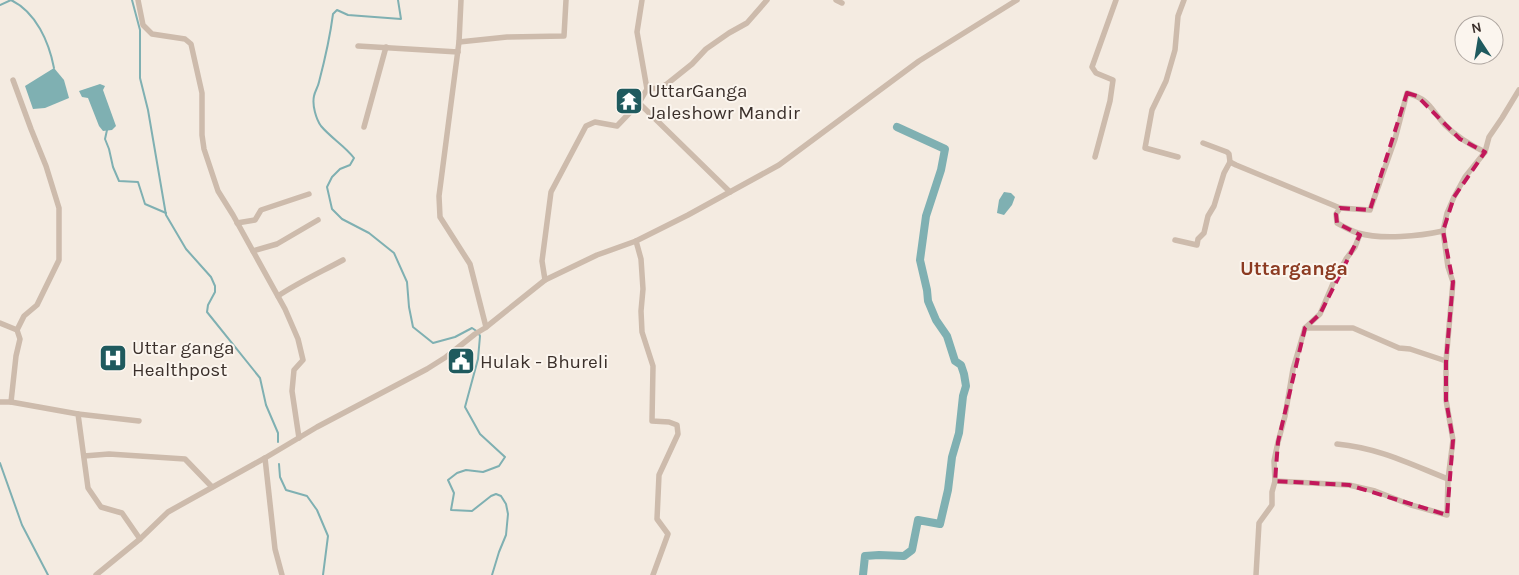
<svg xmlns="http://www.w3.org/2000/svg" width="1519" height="575" font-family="Karla,sans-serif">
<rect width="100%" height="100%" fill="#f4ebe1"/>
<!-- water -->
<g fill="#7fb0b2">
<path d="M 54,68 L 64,80 L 69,98 L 45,108 L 33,109 L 25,86 Z"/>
<path d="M 100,84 L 105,86 L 103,90 L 116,126 L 112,130 L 103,131 L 99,126 L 88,98 L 82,97 L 79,91 Z"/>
<path d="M 1004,192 L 1011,193 L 1015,197 L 1012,205 L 1004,215 L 997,213 L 999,200 Z"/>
</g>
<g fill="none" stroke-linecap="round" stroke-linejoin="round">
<!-- stream -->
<g stroke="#7fb0b2" stroke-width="2">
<path d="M 11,0 C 36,12 49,42 54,68"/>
<path d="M 132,0 L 140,30 L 140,78 L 148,110 L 166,215 L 186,249 L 211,277 L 215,286 L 215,292 L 208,305 L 207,312 L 260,378 L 266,405 L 278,433 L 278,442"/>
<path d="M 398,0 L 401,19 L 348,15 L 337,10 L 333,14 C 330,37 325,59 319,82 C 318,87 315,91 314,96 C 312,105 316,119 321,126 C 331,138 345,146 354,158 L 350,165 L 340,169 L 332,177 L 327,187 L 332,209 L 342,219 L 369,233 L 394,253 L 407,282 L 409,307 L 413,327 L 433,343 L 455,337 L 472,328 L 478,332 L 480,336 L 478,359 L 465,407 L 480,434 L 505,457 L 499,466 L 483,472 L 466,470 L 457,473 L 448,480 L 454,493 L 451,510 L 472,511 L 491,496 L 496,494 L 501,496 L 506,504 L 508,514 L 506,535 L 499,552 L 492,575"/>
<path d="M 0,5 L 11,0"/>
<path d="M 107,130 L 105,139 L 109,149 L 113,167 L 119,181 L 138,182 L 145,204 L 166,213"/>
<path d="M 0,463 L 22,525 L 48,575"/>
<path d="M 279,464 L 280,477 L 286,490 L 307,496 L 317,510 L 328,536 L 323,575"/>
</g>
<!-- canal -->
<path stroke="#7fb0b2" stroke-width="8" d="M 863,575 L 865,556 L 879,555 L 904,556 L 912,550 L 918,520 L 940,524 L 948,490 L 952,457 L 959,433 L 963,396 L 966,386 L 964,374 L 961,365 L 955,361 L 947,336 L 936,320 L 928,301 L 927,290 L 920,260 L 926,216 L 941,170 L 945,149 L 897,127"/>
<!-- street -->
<g stroke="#cdbbac" stroke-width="5.5">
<path d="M 138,0 L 143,25 L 152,34 L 185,39 L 191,44 L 202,93 L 202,135 L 204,149 L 218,191 L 233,215 L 285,309 L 298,339 L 303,360 L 294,370 L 292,391 L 299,438"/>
<path d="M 461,0 L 459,42 L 439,196 L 440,217 L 470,264 L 486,327"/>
<path d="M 642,0 L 637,32 L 647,89"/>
<path d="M 836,0 L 842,3"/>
<path d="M 459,42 L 507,37 L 564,36 L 566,0"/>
<path d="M 358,46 L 458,52"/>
<path d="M 13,80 L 31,129 L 46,166 L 59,208 L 59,260 L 37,305 L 24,316 L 17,330"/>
<path d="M 364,127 L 386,47"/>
<path d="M 1203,143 L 1227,152 L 1229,154 L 1230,162 L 1236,165 L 1340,208 L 1336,214 L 1337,223 C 1344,227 1351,231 1358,233 C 1382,240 1420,236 1443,231"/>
<path d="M 1095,157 L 1110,101 L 1113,80 L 1096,73 L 1092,67 L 1116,0"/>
<path d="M 1178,157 L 1145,148 L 1152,110 L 1166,81 L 1175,50 L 1178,16 L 1184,0"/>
<path d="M 730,192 L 639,103 L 647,89 L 660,88 L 667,84 L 692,64 L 706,49 L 729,33 L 747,23 L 767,0"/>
<path d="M 1340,208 L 1370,210 L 1395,139 L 1407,93 C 1431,100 1430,109 1445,125 C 1457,137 1470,145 1485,152"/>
<path d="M 237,223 L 255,220 L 261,210 L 309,194"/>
<path d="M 1175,240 L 1197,245 L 1198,239 L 1204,233 L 1208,216 L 1214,206 L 1224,173 L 1230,162"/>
<path d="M 636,241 L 641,259 L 643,289 L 641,311 L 642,332 L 653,366 L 652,421 L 669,422 L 677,425 L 678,434 L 659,475 L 657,519 L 668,534 L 653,575"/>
<path d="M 253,251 L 277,244 L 318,220"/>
<path d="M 545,280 L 542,261 L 551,192 L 586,126 L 595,122 L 617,126 L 639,103"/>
<path d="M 278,296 C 299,282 321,272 343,260"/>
<path d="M 0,323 L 17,330 L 20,339 L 16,356 L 11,402 L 78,414 L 88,488 L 101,507 L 122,513 L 140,539"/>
<path d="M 1305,328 L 1353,328 L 1399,348 L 1410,349 L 1446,361"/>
<path d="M 0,402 L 11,402"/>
<path d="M 78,414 L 139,421"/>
<path d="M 1337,444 C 1379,448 1410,464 1448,479"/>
<path d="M 84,456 L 109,454 L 185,459 L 212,487"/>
<path d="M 265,458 L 275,549 L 282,575"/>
<path d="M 1275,481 L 1349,485 L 1375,491 L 1411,505 L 1447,515 L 1448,479 L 1453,440 L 1446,400 L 1446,361 L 1453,282 L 1448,267 L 1443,231 L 1447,213 L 1454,197 L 1465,177 L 1485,152 L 1489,137 L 1502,118 L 1519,90"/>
<path d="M 96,575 L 140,539 L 168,512 L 265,458 L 317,427 L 427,369 L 446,357 L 475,334 L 485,328 L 545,280 L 597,255 L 636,241 L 688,215 L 779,165 L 919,61 L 1017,0"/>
<path d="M 1256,575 L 1259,523 L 1272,505 L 1272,492 L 1275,481 L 1274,461 L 1278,442 L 1285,416 L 1293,369 L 1305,328 L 1320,314 L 1334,281 L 1346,259 L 1355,247 L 1360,234"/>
</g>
</g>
<!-- marked area -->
<path fill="none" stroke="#c2185b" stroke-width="4" stroke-dasharray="10 6" stroke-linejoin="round" d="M 1407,93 L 1417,96 L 1460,139 L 1485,152 L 1454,197 L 1443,231 L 1453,282 L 1446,361 L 1446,400 L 1453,440 L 1447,515 L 1349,485 L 1275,481 L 1278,442 L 1305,328 L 1320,314 L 1360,235 L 1337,223 L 1336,214 L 1340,208 L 1370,210 Z"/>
<!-- icons -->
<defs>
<g id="temple-square" transform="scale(1.4375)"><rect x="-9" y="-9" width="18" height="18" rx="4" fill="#1f5a5e" stroke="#fbf5ee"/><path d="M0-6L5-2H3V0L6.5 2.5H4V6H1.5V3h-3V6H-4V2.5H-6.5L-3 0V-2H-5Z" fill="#fff"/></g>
<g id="hospital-square" transform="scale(1.4375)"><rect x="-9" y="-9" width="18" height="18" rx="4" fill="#1f5a5e" stroke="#fbf5ee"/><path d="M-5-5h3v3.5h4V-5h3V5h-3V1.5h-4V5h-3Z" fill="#fff"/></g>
<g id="civic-square" transform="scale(1.4375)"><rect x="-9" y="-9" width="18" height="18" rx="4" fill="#1f5a5e" stroke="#fbf5ee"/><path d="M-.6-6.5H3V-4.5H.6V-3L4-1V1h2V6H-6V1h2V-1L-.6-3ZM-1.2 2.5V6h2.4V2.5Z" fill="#fff"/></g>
</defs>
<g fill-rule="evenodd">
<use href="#temple-square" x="629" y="101"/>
<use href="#hospital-square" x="113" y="358"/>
<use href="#civic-square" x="461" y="361"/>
</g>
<g text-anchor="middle" stroke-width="4" stroke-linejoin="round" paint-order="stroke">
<!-- poi labels -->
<g font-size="19" fill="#3b302b" stroke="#fbf5ee" text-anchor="start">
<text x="648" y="97">UttarGanga<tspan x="648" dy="22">Jaleshowr Mandir</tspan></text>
<text x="132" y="354">Uttar ganga<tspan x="132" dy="22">Healthpost</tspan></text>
<text x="480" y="368">Hulak - Bhureli</text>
</g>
<!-- neighbourhood labels -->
<g font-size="20" font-weight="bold" fill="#8c3b22" stroke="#fbf5ee">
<text x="1294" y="275">Uttarganga</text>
</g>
</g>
<!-- north arrow -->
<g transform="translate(1479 40) rotate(348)"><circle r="24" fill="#fbf5ee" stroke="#aea6a0"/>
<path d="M0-4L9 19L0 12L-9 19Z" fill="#1f5a5e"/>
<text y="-8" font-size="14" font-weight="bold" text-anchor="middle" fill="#3b302b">N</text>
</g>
</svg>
